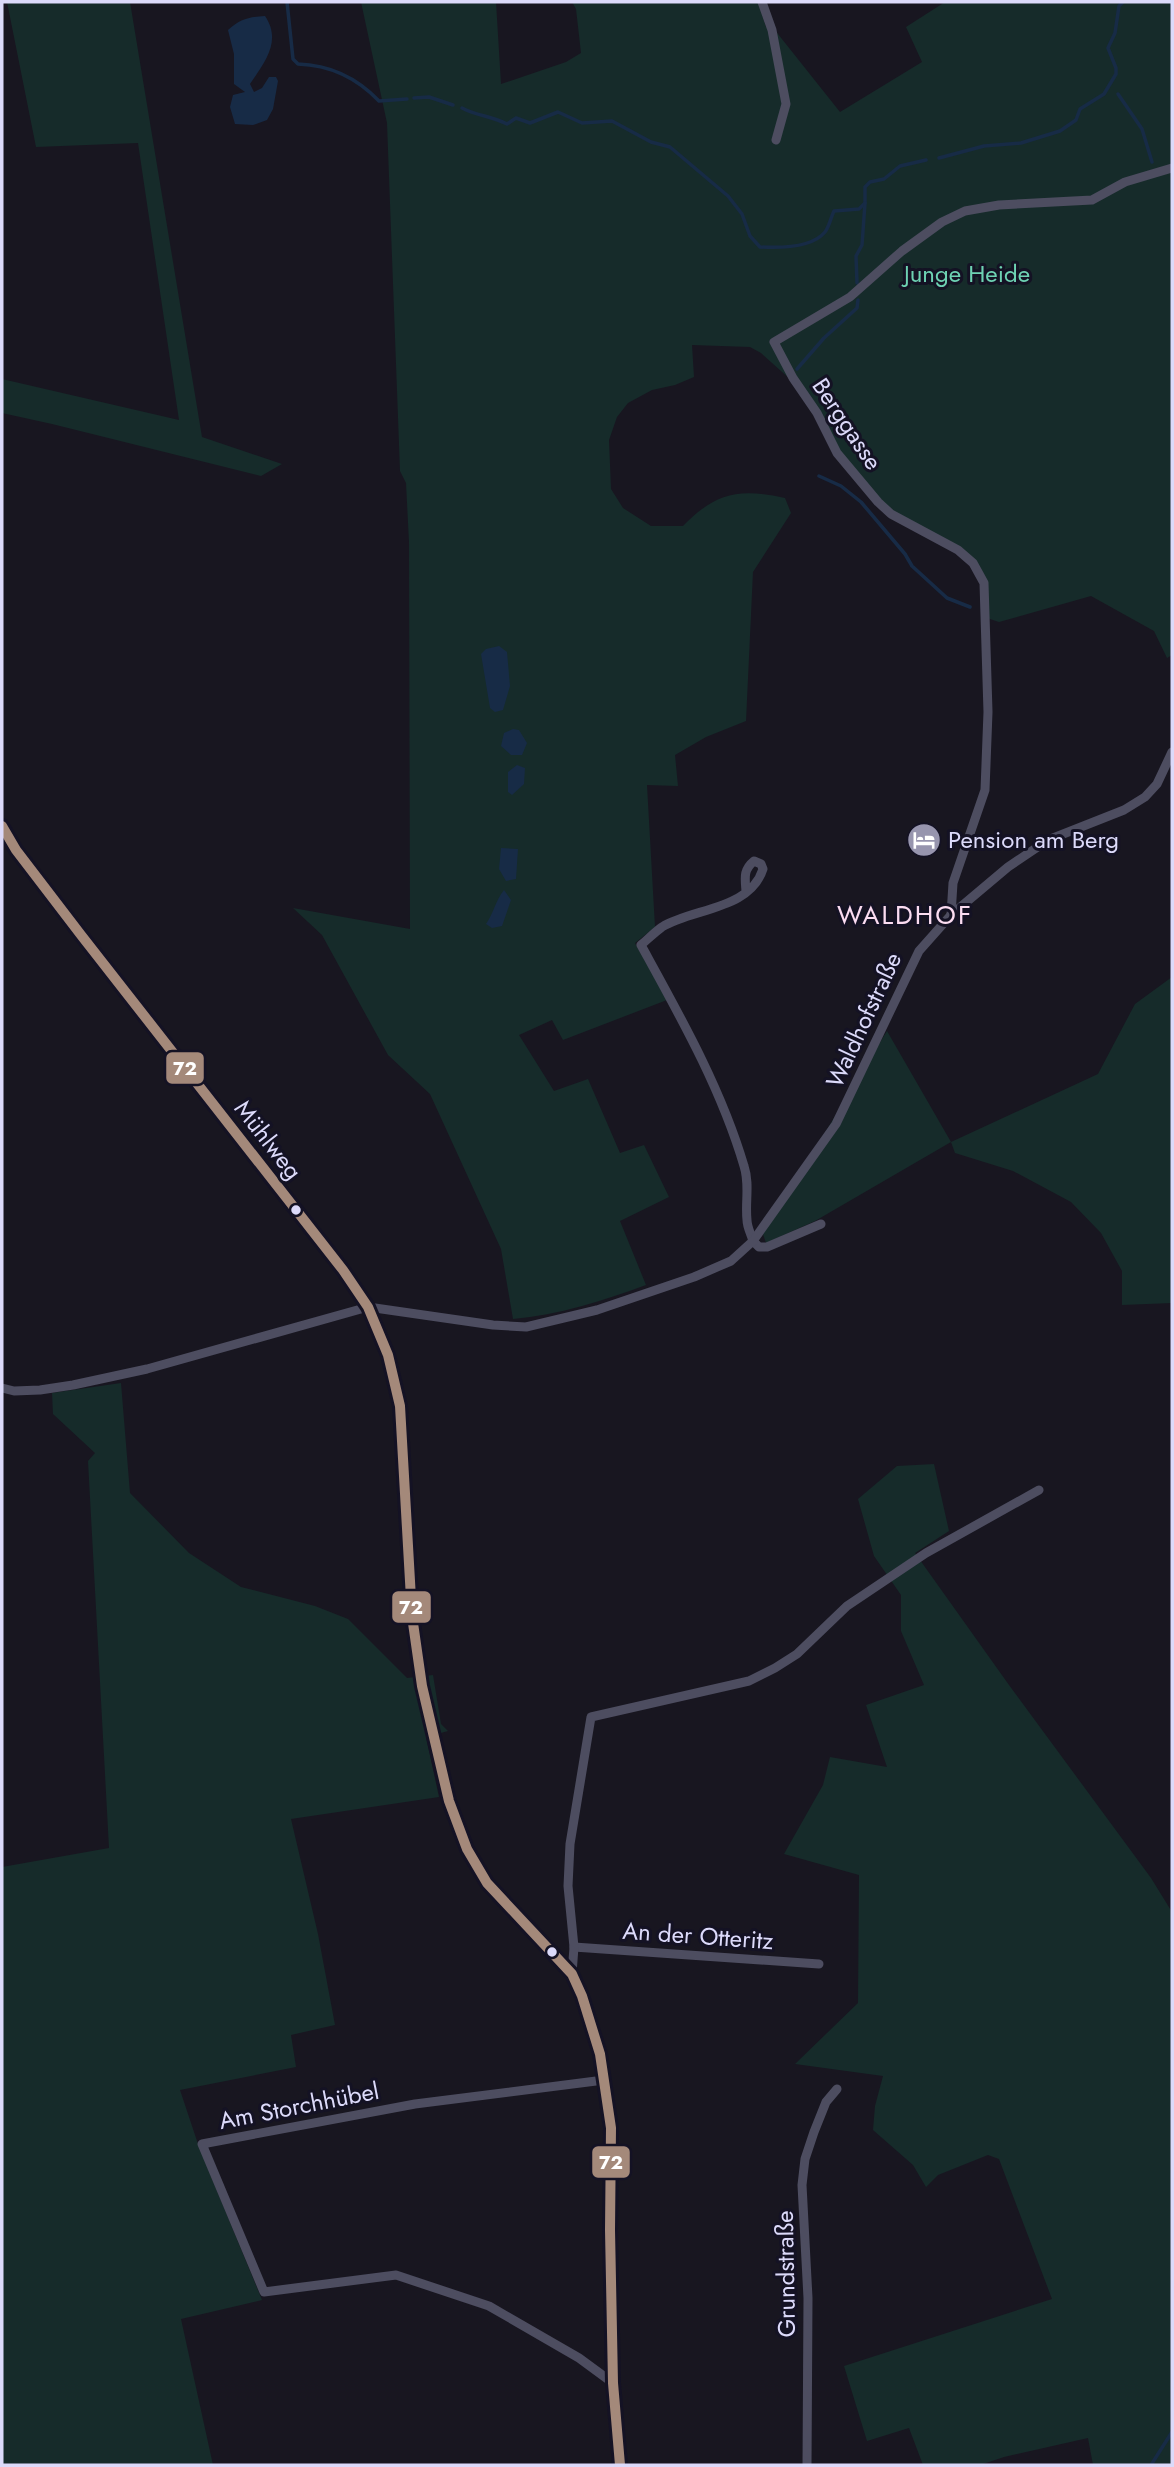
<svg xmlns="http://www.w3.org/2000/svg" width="1174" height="2467" font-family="Jost,sans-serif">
<rect width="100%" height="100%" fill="#181620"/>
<!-- green -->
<g fill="#162b2a">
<path d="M 7,2 L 130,2 L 202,437 L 282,464 L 261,476 L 52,424 L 2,413 L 2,379 L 179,420 L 138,143 L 36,147 Z"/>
<path d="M 361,2 L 496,2 L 501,84 L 566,62 L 581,53 L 576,9 L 572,2 L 758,2 L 766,27 L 774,29 L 840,112 L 922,62 L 906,27 L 945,2 L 1172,2 L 1172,655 L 1167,658 L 1154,631 L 1091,596 L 999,622 L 984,617 L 981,583 L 971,564 L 957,552 L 876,503 L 791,380 L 761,353 L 750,347 L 692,345 L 694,377 L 675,385 L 652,390 L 628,403 L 617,417 L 609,440 L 611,489 L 623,508 L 651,526 L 683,526 C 716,492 739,488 785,498 L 791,513 L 753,572 L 746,721 L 706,737 L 675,755 L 678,786 L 647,785 L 655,927 L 635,943 L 667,1000 L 563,1040 L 552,1020 L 519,1035 L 554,1091 L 588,1079 L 620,1153 L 644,1145 L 669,1197 L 620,1221 L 646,1285 C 602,1301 559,1315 513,1319 L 501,1249 L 430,1094 L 388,1055 L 322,935 L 293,908 L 410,929 L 409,542 L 406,483 L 400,471 L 387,123 Z"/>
<path d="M 1172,977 L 1172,1303 L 1122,1305 L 1122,1271 L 1101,1233 L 1071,1202 L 1013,1171 L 955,1153 L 951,1142 L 815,1221 L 766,1243 L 763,1234 L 887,1031 L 951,1142 L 1098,1074 L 1135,1004 Z"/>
<path d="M 121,1383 L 130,1493 L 189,1553 L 241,1587 L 315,1606 L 348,1619 L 407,1678 L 433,1675 L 441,1724 L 448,1731 L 426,1737 L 439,1797 L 291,1819 L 318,1934 L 335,2025 L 291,2035 L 296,2067 L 180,2090 L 199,2147 L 262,2300 L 181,2319 L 213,2465 L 2,2465 L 2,1867 L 109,1848 L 88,1461 L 95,1453 L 53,1414 L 52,1393 Z"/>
<path d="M 934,1464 L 949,1531 L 915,1553 L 1009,1685 L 1151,1878 L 1172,1912 L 1172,2465 L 1093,2465 L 1088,2438 L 1004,2457 L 980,2465 L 923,2465 L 909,2428 L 867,2441 L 844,2366 L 1052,2299 L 999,2159 L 988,2155 L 938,2175 L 926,2187 L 913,2165 L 873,2130 L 875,2106 L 883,2076 L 795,2064 L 858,2003 L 859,1875 L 784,1854 L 823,1785 L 830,1757 L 887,1767 L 866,1705 L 924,1685 L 901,1631 L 901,1595 L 874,1556 L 858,1499 L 897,1466 Z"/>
</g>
<!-- water -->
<g fill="#172b46">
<path d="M 265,16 C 282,41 265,62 250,84 L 254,92 L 262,88 L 269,77 L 276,77 L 278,81 L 273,109 L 267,120 L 253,125 L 235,124 L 230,107 L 233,95 L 245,92 L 234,84 L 234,54 L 228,30 C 240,19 249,17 265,16 Z"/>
<path d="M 499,646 L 507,652 L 510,686 L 503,710 L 495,712 L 490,708 L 481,654 L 486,649 Z"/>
<path d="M 513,729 L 519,730 L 527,743 L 522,755 L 511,755 L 501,746 L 504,733 Z"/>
<path d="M 517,765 L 525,768 L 524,784 L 512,795 L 508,792 L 508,772 Z"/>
<path d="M 501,848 L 518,849 L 516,879 L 506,881 L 499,869 Z"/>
<path d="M 504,890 L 511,900 L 502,926 L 492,928 L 486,924 C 494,913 495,901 504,890 Z"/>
</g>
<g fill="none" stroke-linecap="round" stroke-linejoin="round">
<!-- stream -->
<g stroke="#172b46" stroke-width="3.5">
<path d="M 287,2 L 293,59 L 298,64 C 330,65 357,78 379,101 L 407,99"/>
<path d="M 1118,94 L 1142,129 L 1152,162"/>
<path d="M 414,98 L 429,97 L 453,105"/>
<path d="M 462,108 C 477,116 492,116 507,124 L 516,118 L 530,123 L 558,112 L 582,123 L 612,121 L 651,142 L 670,147 L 728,196 L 742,214 L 750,236 L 760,247 C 779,248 812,248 825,232 C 829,227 831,217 834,211 L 859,209 L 865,203 L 865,187 L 870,182 L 884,179 L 900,166 L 926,160"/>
<path d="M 939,158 L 984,146 L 1021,143 L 1060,131 L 1076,120 L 1080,109 L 1104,94 L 1116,74 L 1116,68 L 1108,48 L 1115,33 L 1119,6 L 1123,2"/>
<path d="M 857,283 L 856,256 L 862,245 L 865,203"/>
<path d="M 797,369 L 824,338 L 857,308 L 858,300"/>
<path d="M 819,476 L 841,486 L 861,502 L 905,554 L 912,566 L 947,598 L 970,607"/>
<path d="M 1151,2465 L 1172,2432"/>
</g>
<!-- street -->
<g stroke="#4d4d60" stroke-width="9">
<path d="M 762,2 L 772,30 L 786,104 L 776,140"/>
<path d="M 746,891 C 745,878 743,870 754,861 L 761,864 L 763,869 C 750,910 693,908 662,927 C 655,932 648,939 641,945 C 680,1016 721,1088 744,1166 C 750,1184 745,1202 747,1220 C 747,1227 751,1234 753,1241"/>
<path d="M 951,915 L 953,883 L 985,790 L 988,712 L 984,583 L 973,563 L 958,550 L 891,514 L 878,502 L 837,453 L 817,413 L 793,378 L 774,342 L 850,297 L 902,251 L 942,222 L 965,211 L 999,205 L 1092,200 L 1125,182 L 1172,168"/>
<path d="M 753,1241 L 759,1247 L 767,1247 L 821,1224"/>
<path d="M 2,1388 L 14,1391 L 40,1390 L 73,1385 L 147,1369 L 368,1307 L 493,1325 L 526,1327 L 597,1310 L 694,1277 L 731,1261 L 753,1241 L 836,1124 L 919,951 L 951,915 L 1008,867 L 1048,840 L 1124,810 L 1145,797 L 1157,784 L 1172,752"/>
<path d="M 574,1947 L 819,1964"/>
<path d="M 572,1974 L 574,1947 L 568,1886 L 570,1844 L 591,1717 L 749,1681 L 775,1668 L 797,1654 L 847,1606 L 926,1553 L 1039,1490"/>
<path d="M 604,2080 L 415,2104 L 202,2144 L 264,2292 L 396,2275 L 489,2306 L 579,2358 L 613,2383"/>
<path d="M 807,2465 L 808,2298 L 802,2185 L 805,2159 L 814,2132 L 826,2102 L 837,2089"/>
</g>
<!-- secondary -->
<path stroke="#505166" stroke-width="12" d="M 2,826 L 16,850 L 81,935 L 343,1270 L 368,1307 L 388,1355 L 400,1406 L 412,1616 L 422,1686 L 449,1801 L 467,1849 L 487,1883 L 572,1974 L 582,1996 L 600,2054 L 611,2128 L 610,2230 L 613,2383 L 620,2465"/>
<!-- bus-1 casing -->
<g stroke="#141224" stroke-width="16">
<path id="bus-1" d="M 2,826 L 16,850 L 81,935 L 343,1270 L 368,1307 L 388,1355 L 400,1406 L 412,1616 L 422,1686 L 449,1801 L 467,1849 L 487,1883 L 572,1974 L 582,1996 L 600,2054 L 611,2128 L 610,2230 L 613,2383 L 620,2465"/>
</g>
<!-- bus-1 -->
<use href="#bus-1" stroke="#a4897a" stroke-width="10"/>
</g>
<!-- icons -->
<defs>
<g id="hotel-disc" transform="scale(1.75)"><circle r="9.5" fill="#9795ae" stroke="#141224"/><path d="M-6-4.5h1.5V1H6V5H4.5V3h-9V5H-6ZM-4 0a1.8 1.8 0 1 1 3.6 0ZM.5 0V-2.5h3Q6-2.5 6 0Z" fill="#fff"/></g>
</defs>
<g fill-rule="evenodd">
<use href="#hotel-disc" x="924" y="840"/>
</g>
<!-- markers -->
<g fill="#dcdafa" stroke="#141224" stroke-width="2.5">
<circle cx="296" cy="1210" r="6"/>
<circle cx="552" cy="1952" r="6"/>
</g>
<g text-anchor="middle" stroke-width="6" stroke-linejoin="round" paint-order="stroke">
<!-- park labels -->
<g font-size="24" fill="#6ed2b3" stroke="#141224">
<text x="967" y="282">Junge Heide</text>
</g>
<!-- street labels -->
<g font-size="24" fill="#dcdafa" stroke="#141224">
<text transform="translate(847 424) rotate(56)" y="8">Berggasse</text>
<text transform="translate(864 1020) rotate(-65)" y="8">Waldhofstraße</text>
<text transform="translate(268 1140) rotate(52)" y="8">Mühlweg</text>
<text transform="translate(698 1936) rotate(4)" y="8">An der Otteritz</text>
<text transform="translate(299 2106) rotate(-11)" y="8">Am Storchhübel</text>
<text transform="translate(786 2274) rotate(-91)" y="8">Grundstraße</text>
</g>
<!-- poi labels -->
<g font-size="24" fill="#dcdafa" stroke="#141224" text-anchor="start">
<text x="948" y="848">Pension am Berg</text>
</g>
<!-- neighbourhood labels -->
<g font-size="26" letter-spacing="2" fill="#fbdcf1" stroke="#141224">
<text x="905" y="924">WALDHOF</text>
</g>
</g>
<g stroke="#141224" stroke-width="2.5">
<rect x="165" y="1051" width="40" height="34" rx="7" fill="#a4897a"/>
<rect x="391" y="1590" width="41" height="34" rx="7" fill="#a4897a"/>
<rect x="591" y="2145" width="40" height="34" rx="7" fill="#a4897a"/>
</g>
<g font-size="19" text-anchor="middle" font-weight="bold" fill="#fff">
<text x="185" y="1075">72</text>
<text x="411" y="1614">72</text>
<text x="611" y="2169">72</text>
</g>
<!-- border -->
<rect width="1174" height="2467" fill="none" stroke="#dcdafa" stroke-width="7"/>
</svg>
